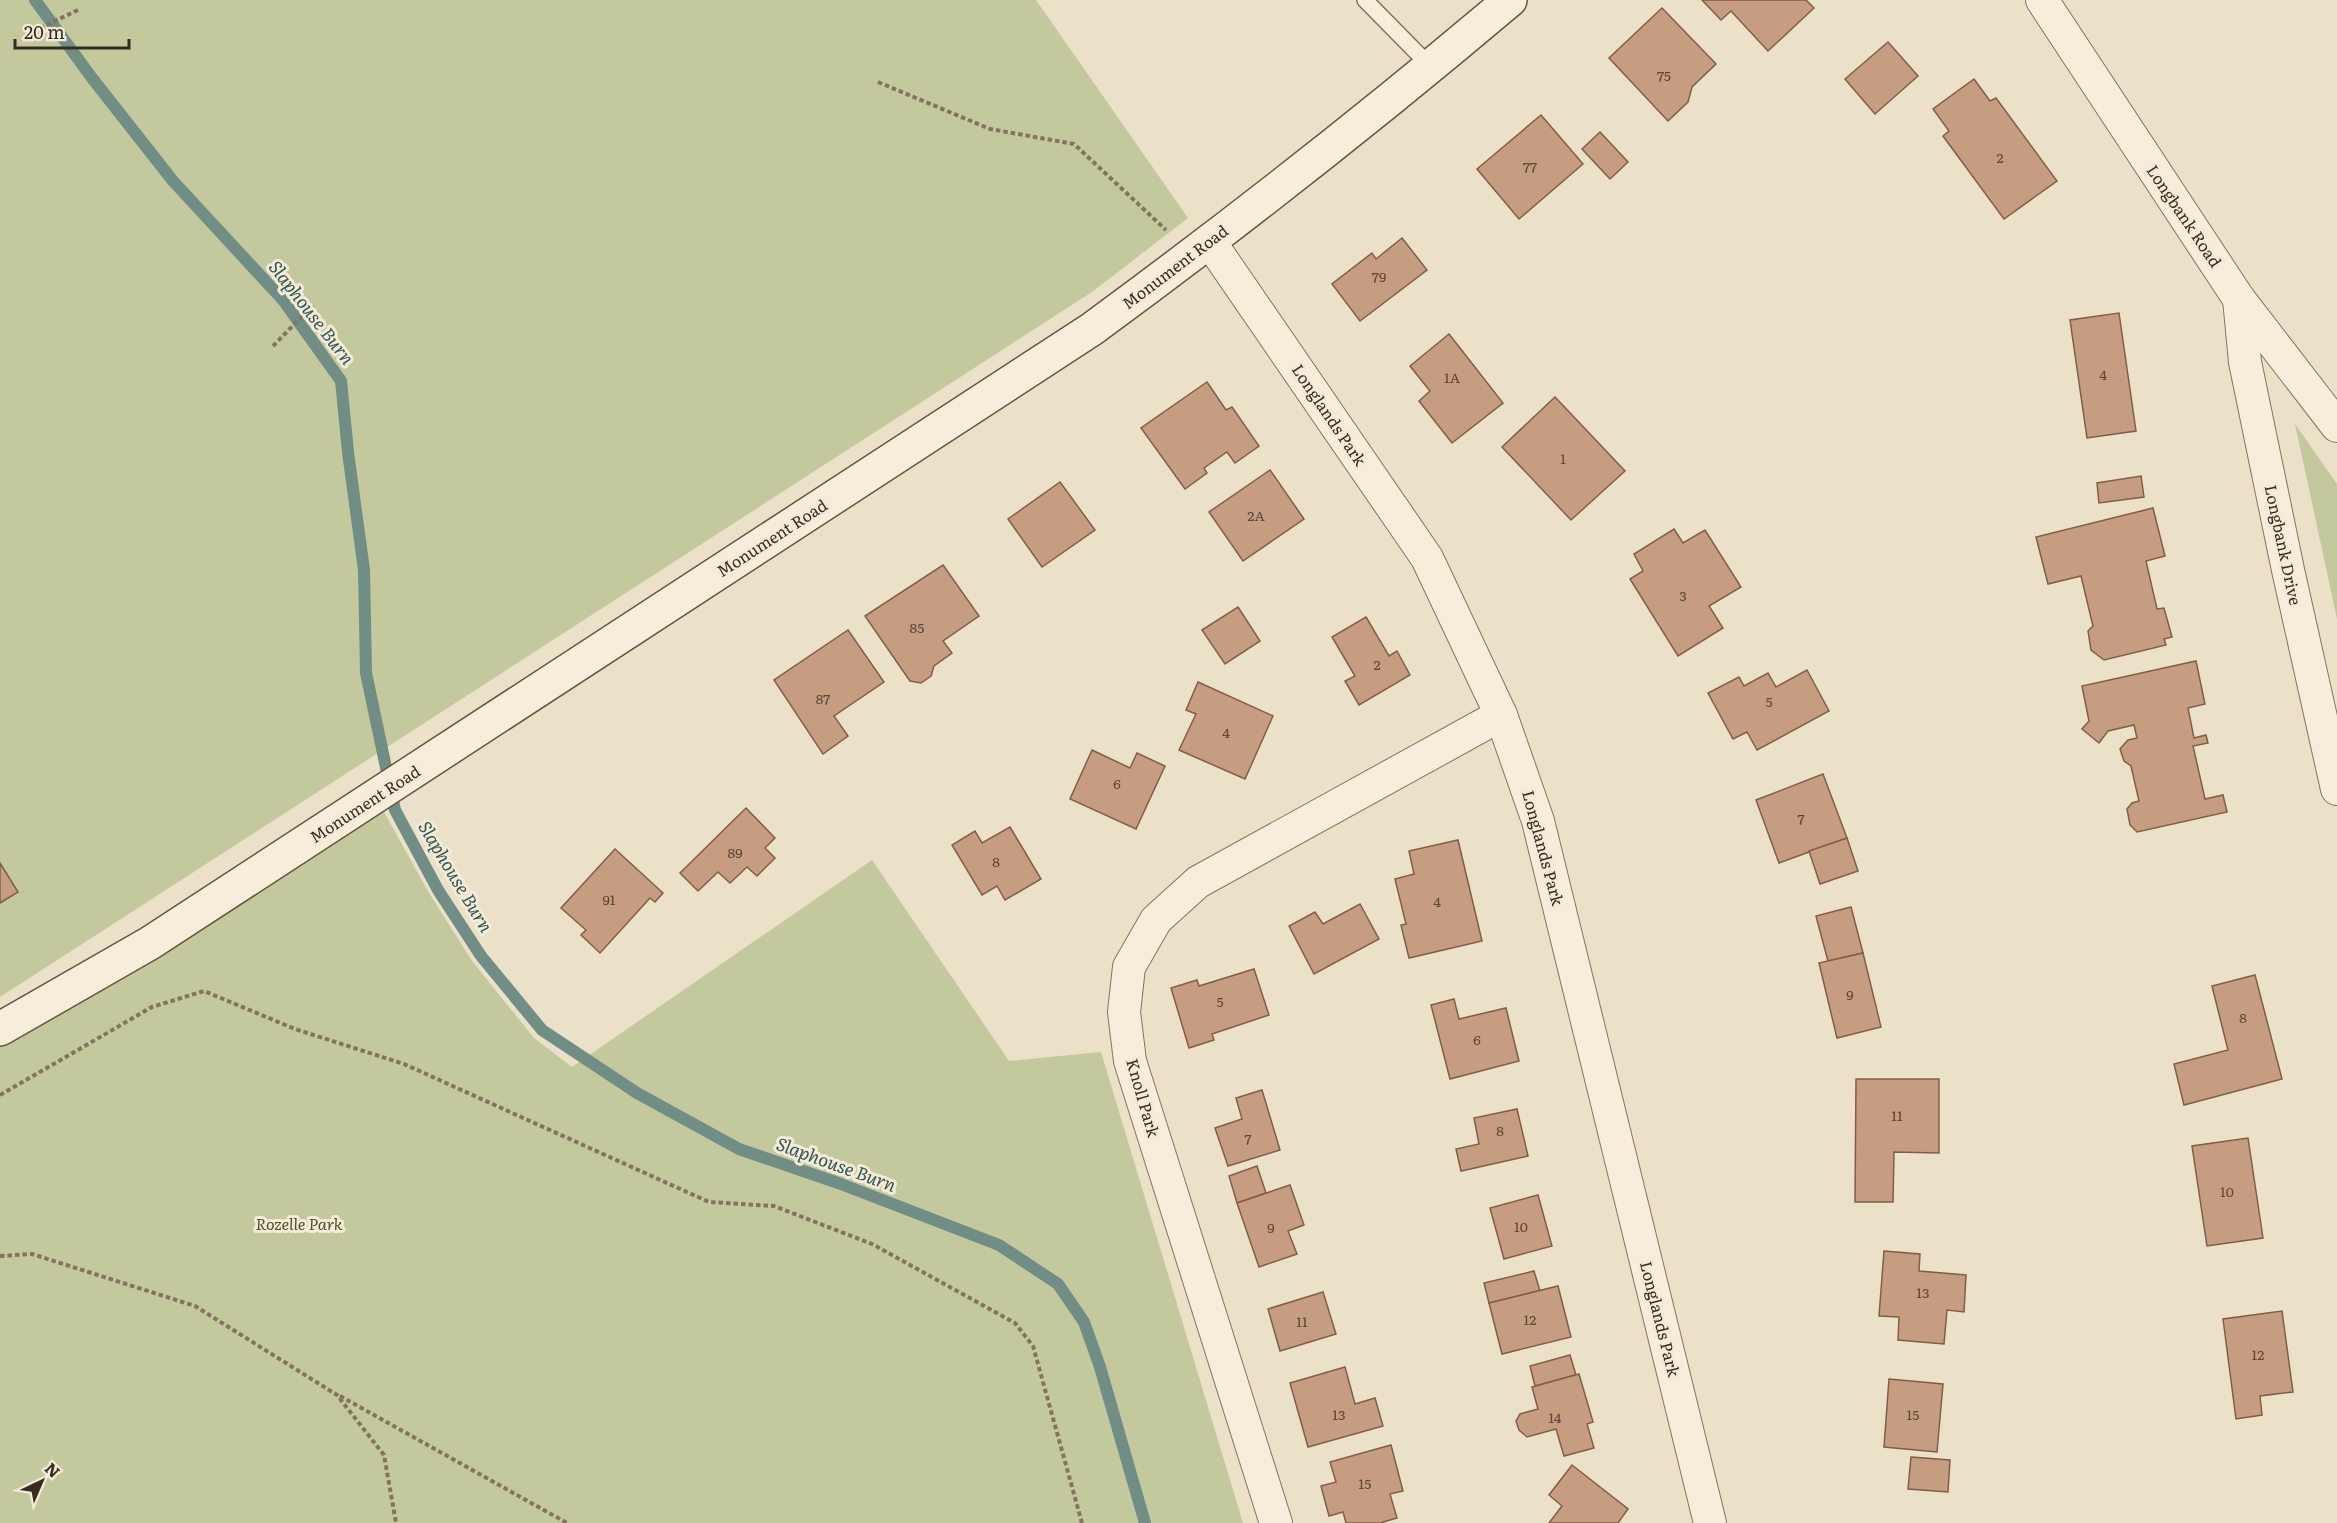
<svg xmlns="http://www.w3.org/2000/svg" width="2337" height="1523" font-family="Literata,serif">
<rect width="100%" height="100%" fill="#ebe0c8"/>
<!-- green -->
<g fill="#c4c89d">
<path d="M 0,0 L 1036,0 L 1188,218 L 1092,292 L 0,997 Z"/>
<path d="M 2295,424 L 2337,484 L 2337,619 Z"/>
<path d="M 383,810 L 429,893 L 472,961 L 534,1038 L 572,1067 L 872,860 L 1009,1061 L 1101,1052 L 1243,1523 L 0,1523 L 0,1045 Z"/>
</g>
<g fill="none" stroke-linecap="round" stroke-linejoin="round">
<!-- stream -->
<path stroke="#708d86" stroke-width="12" d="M 35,0 L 92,78 L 173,181 L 283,300 L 341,381 L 348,452 L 364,570 L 366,673 L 395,810 L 438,890 L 481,956 L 542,1030 L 637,1093 L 739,1149 L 841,1184 L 999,1245 L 1058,1284 L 1084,1322 L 1100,1367 L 1145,1523"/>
</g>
<!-- building -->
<g fill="#c69d81" stroke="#835d46" stroke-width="1.5">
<path d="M 1702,0 L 1806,0 L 1814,8 L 1768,51 L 1731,11 L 1721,20 Z"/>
<path d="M 1662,8 L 1716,64 L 1692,87 L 1688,102 L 1668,121 L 1609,58 Z"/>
<path d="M 1888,42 L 1918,76 L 1875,114 L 1845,79 Z"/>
<path d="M 1974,79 L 1990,101 L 1996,98 L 2057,181 L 2004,219 L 1943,136 L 1949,131 L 1933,109 Z"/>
<path d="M 1541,115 L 1583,164 L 1519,219 L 1477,169 Z"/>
<path d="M 1600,132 L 1628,162 L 1610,179 L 1582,149 Z"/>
<path d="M 1402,238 L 1427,270 L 1360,321 L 1332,284 L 1372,253 L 1376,259 Z"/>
<path d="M 2119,313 L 2136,431 L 2087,438 L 2070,320 Z"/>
<path d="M 1449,334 L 1503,403 L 1452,443 L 1419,401 L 1430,391 L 1410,366 Z"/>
<path d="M 1207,382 L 1226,410 L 1232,407 L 1259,446 L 1235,463 L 1227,452 L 1204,468 L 1207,473 L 1185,489 L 1141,428 Z"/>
<path d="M 1555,397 L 1625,471 L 1571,520 L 1502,447 Z"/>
<path d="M 1270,470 L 1304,519 L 1243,561 L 1209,512 Z"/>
<path d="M 2141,476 L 2144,497 L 2099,503 L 2097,483 Z"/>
<path d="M 1060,482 L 1095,530 L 1042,567 L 1008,519 Z"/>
<path d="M 2153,508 L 2165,556 L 2146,561 L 2157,609 L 2164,608 L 2172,637 L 2164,639 L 2166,645 L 2104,660 L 2091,650 L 2088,631 L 2093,626 L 2081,576 L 2048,584 L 2036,537 Z"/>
<path d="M 1674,529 L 1683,543 L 1705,530 L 1741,587 L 1709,606 L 1723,628 L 1678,656 L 1630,579 L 1643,571 L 1634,554 Z"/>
<path d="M 943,565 L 979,616 L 943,641 L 952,653 L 934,666 L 931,676 L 921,683 L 910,681 L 865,616 Z"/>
<path d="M 1238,607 L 1260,641 L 1225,664 L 1202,630 Z"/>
<path d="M 1366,617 L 1389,656 L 1397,651 L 1410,675 L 1359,705 L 1345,681 L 1355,676 L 1332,637 Z"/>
<path d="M 848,630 L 884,682 L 834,716 L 848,736 L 823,754 L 774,680 Z"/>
<path d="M 2196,661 L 2205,704 L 2188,708 L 2194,738 L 2206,735 L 2208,743 L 2193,746 L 2205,799 L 2223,795 L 2227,812 L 2137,832 L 2130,825 L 2127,809 L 2132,803 L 2139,801 L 2131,766 L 2124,761 L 2120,749 L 2128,740 L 2137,738 L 2134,725 L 2108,731 L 2099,743 L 2082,729 L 2089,721 L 2082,686 Z"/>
<path d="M 1807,670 L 1829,711 L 1757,750 L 1747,732 L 1733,739 L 1708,693 L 1739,677 L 1744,686 L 1768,673 L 1776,687 Z"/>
<path d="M 1198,682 L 1273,716 L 1245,779 L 1179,750 L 1196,714 L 1186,710 Z"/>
<path d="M 1092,750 L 1130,768 L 1137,753 L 1165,766 L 1136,829 L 1070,799 Z"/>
<path d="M 1823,774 L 1847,838 L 1779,863 L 1756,800 Z"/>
<path d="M 746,808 L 775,838 L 765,848 L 775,858 L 757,876 L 747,867 L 730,883 L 718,872 L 698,891 L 680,873 Z"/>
<path d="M 1010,827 L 1041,879 L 1005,900 L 997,886 L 982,895 L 952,845 L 975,831 L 982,843 Z"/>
<path d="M 1847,838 L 1858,871 L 1820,884 L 1809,851 Z"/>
<path d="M 1458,840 L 1482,941 L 1409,958 L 1401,925 L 1406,924 L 1395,879 L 1414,874 L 1409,851 Z"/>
<path d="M 615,849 L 663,893 L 655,902 L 650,898 L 600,953 L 581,935 L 586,930 L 561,908 Z"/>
<path d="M 0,863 L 18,892 L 0,903 Z"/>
<path d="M 1360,904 L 1379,939 L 1314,974 L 1289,926 L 1315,912 L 1323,924 Z"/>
<path d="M 1851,907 L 1863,953 L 1828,961 L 1816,916 Z"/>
<path d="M 1863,953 L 1881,1027 L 1837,1038 L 1819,963 Z"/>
<path d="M 1254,969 L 1269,1015 L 1212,1034 L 1214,1040 L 1189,1048 L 1171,988 L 1197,980 L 1199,986 Z"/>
<path d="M 2255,975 L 2282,1079 L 2184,1105 L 2174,1064 L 2228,1050 L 2212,986 Z"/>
<path d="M 1454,999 L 1459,1019 L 1506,1008 L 1519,1061 L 1450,1079 L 1431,1005 Z"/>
<path d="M 1856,1079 L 1939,1079 L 1939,1153 L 1894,1152 L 1893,1202 L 1855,1202 Z"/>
<path d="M 1262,1090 L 1280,1150 L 1228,1166 L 1215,1128 L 1242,1119 L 1236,1098 Z"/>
<path d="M 1517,1109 L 1528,1156 L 1461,1171 L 1456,1149 L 1479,1144 L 1474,1118 Z"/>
<path d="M 2248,1138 L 2263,1238 L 2207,1246 L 2192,1146 Z"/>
<path d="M 1257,1166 L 1266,1193 L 1237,1203 L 1229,1176 Z"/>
<path d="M 1290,1185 L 1304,1225 L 1288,1231 L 1297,1254 L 1259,1267 L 1237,1203 Z"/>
<path d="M 1538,1195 L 1552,1246 L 1504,1259 L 1490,1208 Z"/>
<path d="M 1884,1251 L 1920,1254 L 1919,1271 L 1966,1275 L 1964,1312 L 1947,1310 L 1944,1344 L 1898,1340 L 1899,1317 L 1879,1316 Z"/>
<path d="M 1534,1271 L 1540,1291 L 1489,1303 L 1484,1283 Z"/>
<path d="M 1558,1286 L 1571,1337 L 1502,1354 L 1489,1303 Z"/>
<path d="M 1323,1292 L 1336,1334 L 1280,1351 L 1268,1309 Z"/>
<path d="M 2282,1311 L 2293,1392 L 2260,1396 L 2262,1415 L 2236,1419 L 2223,1319 Z"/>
<path d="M 1570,1355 L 1576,1375 L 1535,1386 L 1530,1366 Z"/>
<path d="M 1345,1367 L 1355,1404 L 1375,1398 L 1383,1426 L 1308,1447 L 1290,1383 Z"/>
<path d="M 1579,1374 L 1593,1422 L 1587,1424 L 1594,1448 L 1564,1456 L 1556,1429 L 1527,1437 L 1519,1430 L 1516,1421 L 1520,1414 L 1538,1409 L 1532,1387 Z"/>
<path d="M 1889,1379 L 1943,1384 L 1937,1452 L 1884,1447 Z"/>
<path d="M 1391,1445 L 1403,1491 L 1390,1494 L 1397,1518 L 1380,1523 L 1346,1523 L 1343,1512 L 1329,1516 L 1321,1486 L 1336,1482 L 1330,1462 Z"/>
<path d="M 1911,1457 L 1950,1460 L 1948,1492 L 1908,1489 Z"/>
<path d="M 1572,1465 L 1628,1509 L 1618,1523 L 1549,1523 L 1562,1506 L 1549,1495 Z"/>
</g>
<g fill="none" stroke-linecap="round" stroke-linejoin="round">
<!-- service casing -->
<g stroke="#86735f" stroke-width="18">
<path id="service" d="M 1365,0 L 1431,67"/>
</g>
<!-- minor casing -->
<g stroke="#86735f" stroke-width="34">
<g id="minor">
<path d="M 2042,0 L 2239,299 L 2337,426"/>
<path d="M 1210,242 L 1427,558 L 1501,715 L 1538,821 L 1710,1523"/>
<path d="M 2239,299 L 2245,362 L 2288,570 L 2337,789"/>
<path d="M 1276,1523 L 1130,1061 L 1124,1012 L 1129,967 L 1156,920 L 1198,882 L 1501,715"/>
</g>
</g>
<!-- secondary casing -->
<g stroke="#685442" stroke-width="36">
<path id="secondary" d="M 0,1029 L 150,943 L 1092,329 C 1235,224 1374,115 1510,0"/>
</g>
<!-- path -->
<g stroke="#86735f" stroke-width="4" stroke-dasharray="4.5 3" stroke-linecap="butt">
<path d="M 40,28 L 78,10"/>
<path d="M 878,82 L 990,129 L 1074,144 L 1166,230"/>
<path d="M 273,346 L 314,304"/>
<path d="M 0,1095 L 152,1007 L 204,991 L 295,1029 L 404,1064 L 709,1202 L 774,1206 L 872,1244 L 1015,1323 L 1033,1346 L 1082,1523"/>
<path d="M 0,1256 L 32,1254 L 195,1306 L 337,1395 L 384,1455 L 396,1523"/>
<path d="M 340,1396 L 567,1523"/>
</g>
<!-- service -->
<use href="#service" stroke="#f6eedb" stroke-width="15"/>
<!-- minor -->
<use href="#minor" stroke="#f6eedb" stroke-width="32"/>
<!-- secondary -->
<use href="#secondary" stroke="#f6eedb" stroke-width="33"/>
</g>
<g text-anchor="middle" stroke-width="6" stroke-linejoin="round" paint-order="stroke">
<!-- number labels -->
<g font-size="14" fill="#5b4839">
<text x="1664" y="81">75</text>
<text x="2000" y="163">2</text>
<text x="1530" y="172">77</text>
<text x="1379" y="282">79</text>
<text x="2103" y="380">4</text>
<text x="1452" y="383">1A</text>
<text x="1563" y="464">1</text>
<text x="1256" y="521">2A</text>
<text x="1683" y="601">3</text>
<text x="917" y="633">85</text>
<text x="1377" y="670">2</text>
<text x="823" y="704">87</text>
<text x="1769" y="707">5</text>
<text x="1226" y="738">4</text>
<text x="1117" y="789">6</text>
<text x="1801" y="824">7</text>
<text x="735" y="858">89</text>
<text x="996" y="867">8</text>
<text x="609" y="905">91</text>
<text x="1437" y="907">4</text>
<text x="1850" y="1000">9</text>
<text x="1220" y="1007">5</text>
<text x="2243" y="1023">8</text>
<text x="1477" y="1045">6</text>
<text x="1897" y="1121">11</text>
<text x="1500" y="1136">8</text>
<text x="1248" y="1144">7</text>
<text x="2227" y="1197">10</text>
<text x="1521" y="1232">10</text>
<text x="1271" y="1233">9</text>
<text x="1923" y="1298">13</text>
<text x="1530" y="1325">12</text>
<text x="1302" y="1327">11</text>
<text x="2258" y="1360">12</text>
<text x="1339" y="1420">13</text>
<text x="1913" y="1420">15</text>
<text x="1555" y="1423">14</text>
<text x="1365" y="1489">15</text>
</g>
<!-- street labels -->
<g font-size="16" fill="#372b21" stroke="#f3ebd7">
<text transform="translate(2184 216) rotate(56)" y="6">Longbank Road</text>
<text transform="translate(1175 267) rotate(-37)" y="6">Monument Road</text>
<text transform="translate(1329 415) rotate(56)" y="6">Longlands Park</text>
<text transform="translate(772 538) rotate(-33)" y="6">Monument Road</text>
<text transform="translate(2283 545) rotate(78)" y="6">Longbank Drive</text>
<text transform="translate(365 804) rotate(-33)" y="6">Monument Road</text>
<text transform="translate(1543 848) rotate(75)" y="6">Longlands Park</text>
<text transform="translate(1143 1098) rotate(74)" y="6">Knoll Park</text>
<text transform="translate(1660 1319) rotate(76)" y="6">Longlands Park</text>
</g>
<!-- park labels -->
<g font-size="16" font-style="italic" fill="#485229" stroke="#f3ebd7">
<text x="299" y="1230">Rozelle Park</text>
</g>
<!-- water labels -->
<g font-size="18" font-style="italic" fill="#325653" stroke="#f3ebd7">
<text transform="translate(311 313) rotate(52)" y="6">Slaphouse Burn</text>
<text transform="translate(455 877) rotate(59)" y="6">Slaphouse Burn</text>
<text transform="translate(836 1165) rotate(20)" y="6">Slaphouse Burn</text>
</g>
</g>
<!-- north arrow -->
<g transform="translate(42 1481) rotate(44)" stroke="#f3ebd7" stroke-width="4.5" paint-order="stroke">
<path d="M0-4.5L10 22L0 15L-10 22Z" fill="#372b21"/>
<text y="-9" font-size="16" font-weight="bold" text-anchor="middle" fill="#372b21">N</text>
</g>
<!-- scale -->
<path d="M15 39v9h114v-9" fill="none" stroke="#372b21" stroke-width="3"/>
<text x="24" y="39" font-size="18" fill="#372b21" stroke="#f3ebd7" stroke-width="4.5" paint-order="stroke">20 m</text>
</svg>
